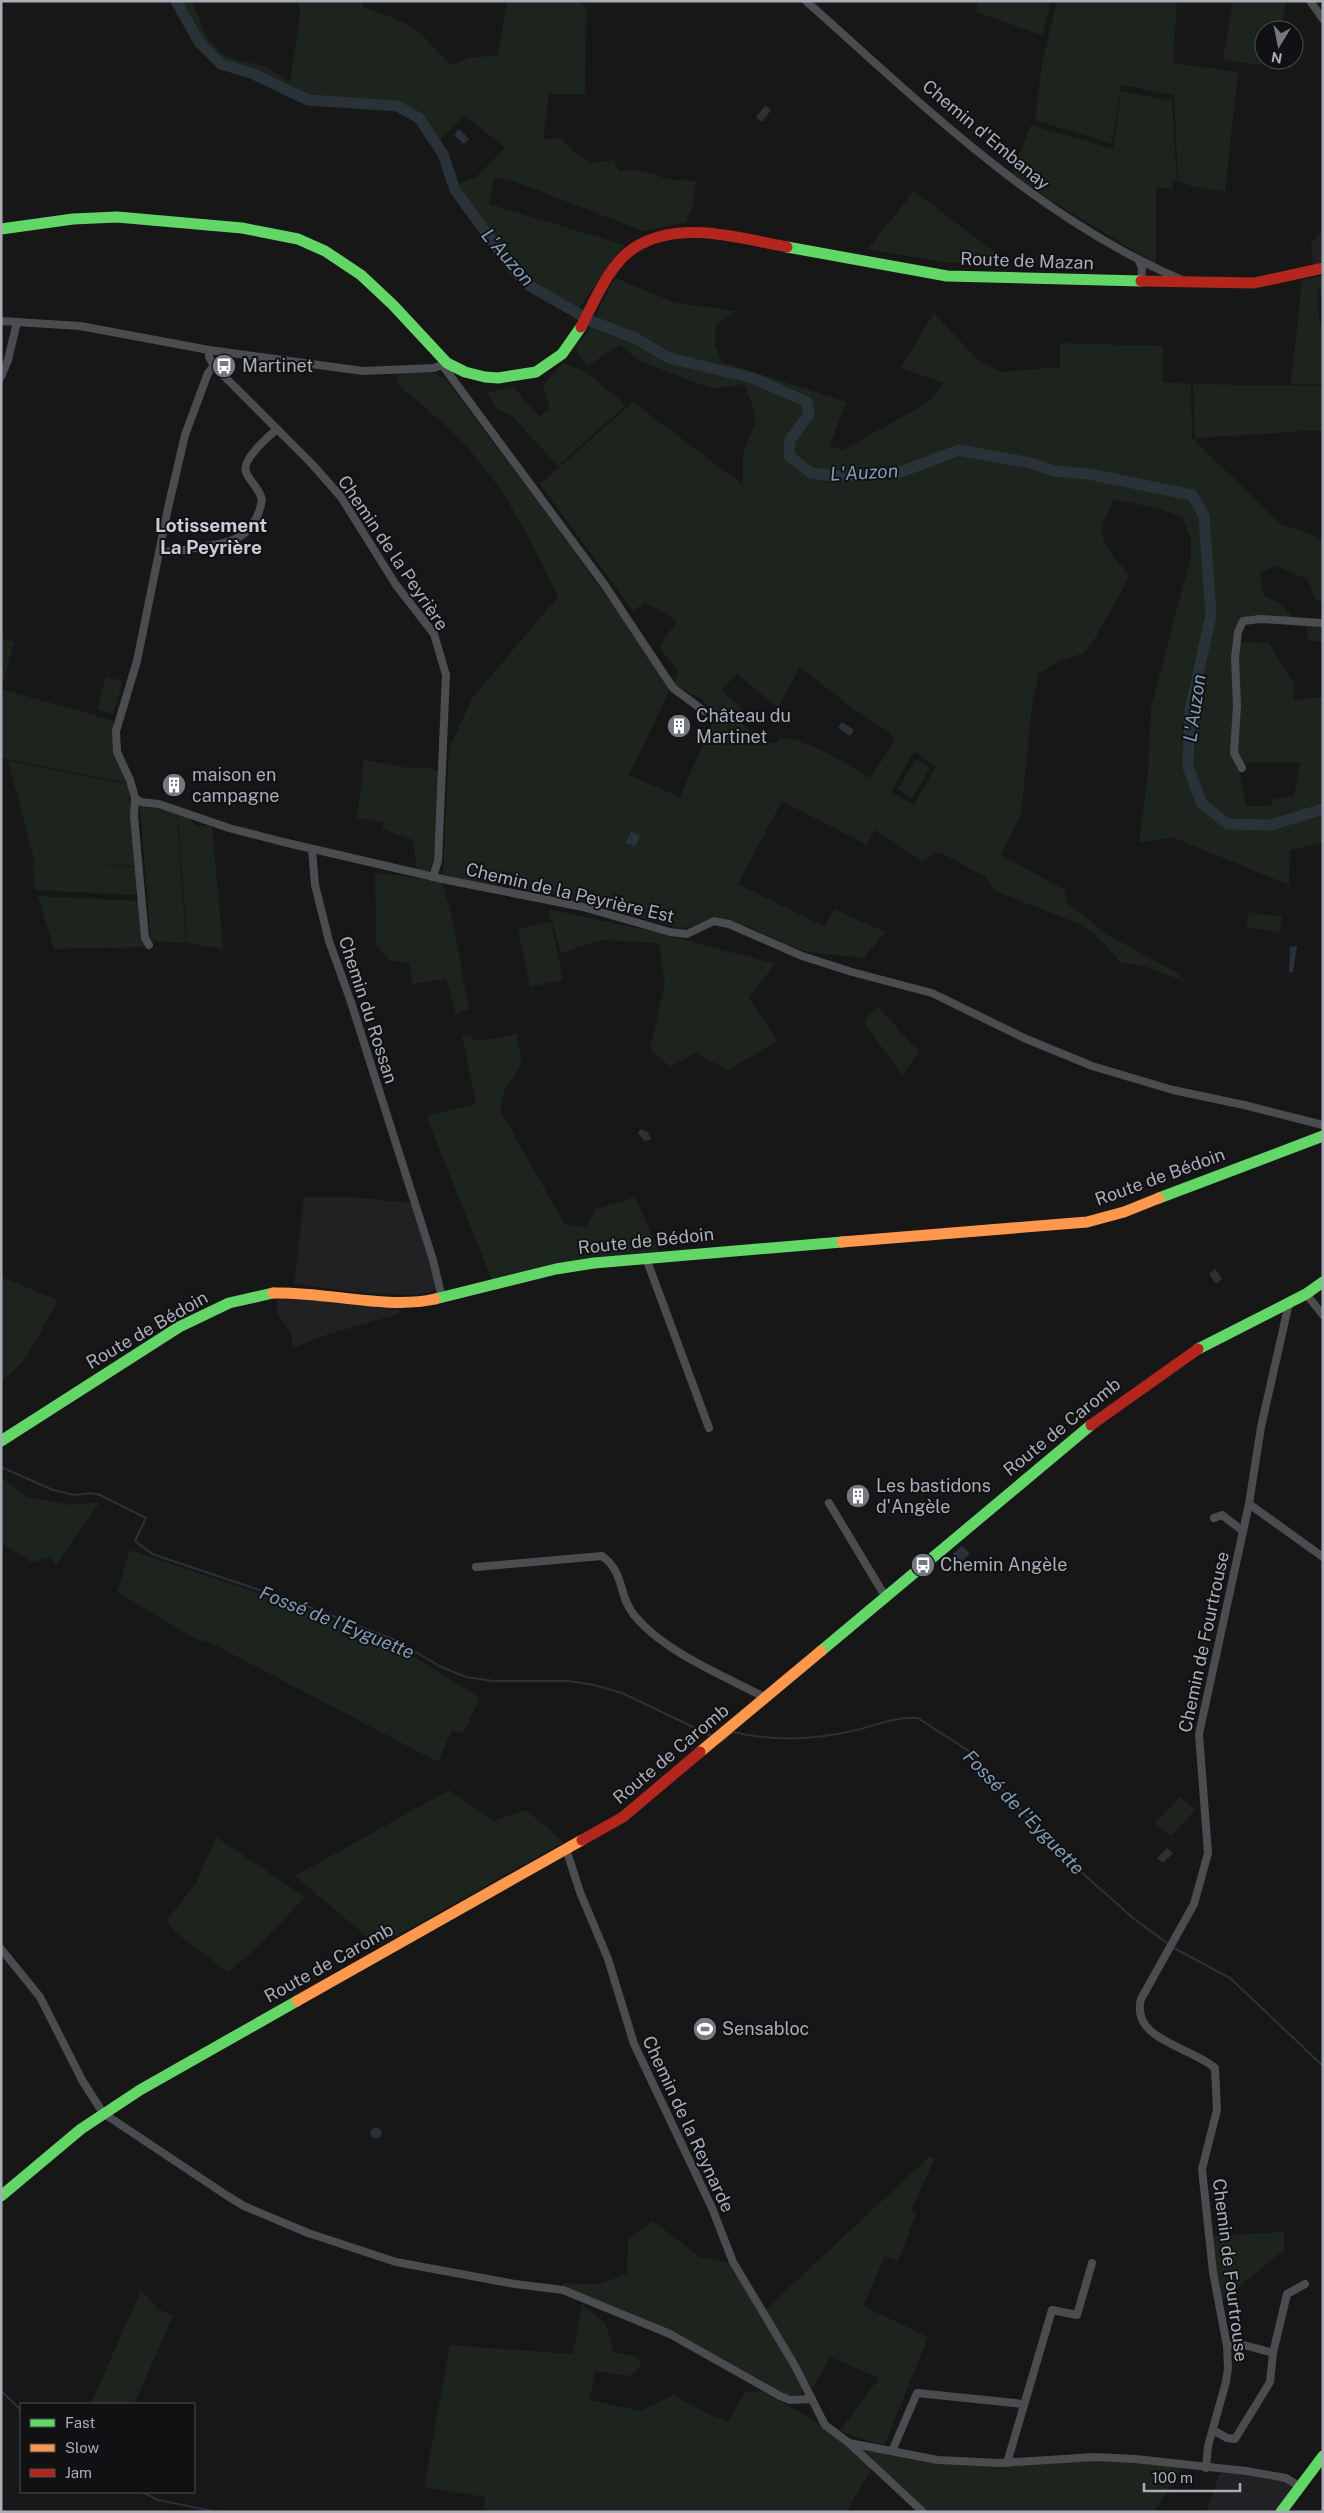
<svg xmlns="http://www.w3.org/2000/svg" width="1324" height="2513" font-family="'Public Sans',sans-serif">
<rect width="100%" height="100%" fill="#171717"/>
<!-- built -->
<g fill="#212123">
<path d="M 1321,232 L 1323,232 L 1323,263 L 1313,265 L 1311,243 Z"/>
<path d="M 304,1197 L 350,1197 L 412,1203 L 434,1279 L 434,1291 L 416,1295 L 366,1293 L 294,1284 Z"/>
<path d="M 277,1297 L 314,1298 L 399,1309 L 399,1314 L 329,1334 L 292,1348 L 292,1334 L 277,1313 Z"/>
<path d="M 1227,2472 L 1284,2481 L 1294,2487 L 1276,2512 L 1206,2512 L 1219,2475 Z"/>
</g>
<!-- green -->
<g fill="#1d241e" fill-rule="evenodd">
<path d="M 180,1 L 192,1 L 207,37 L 222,54 L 241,61 L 265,66 L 290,82 L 300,14 L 298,1 L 363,1 L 363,7 C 382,14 403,20 419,32 C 431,43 439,56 452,65 L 472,57 L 498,56 L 507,1 L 579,1 L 586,8 L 585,94 L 549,94 L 543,140 L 560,137 L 577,154 L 593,163 L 614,160 L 619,171 L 639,170 L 671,180 L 696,181 L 693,206 L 686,222 L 643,231 L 511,180 L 494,177 L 489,204 L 624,245 L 579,308 L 533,283 L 506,254 L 457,189 L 456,184 L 476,177 L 505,148 L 464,115 L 440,140 L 421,114 L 398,104 L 308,97 L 252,71 L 222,60 L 202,41 Z"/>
<path d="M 979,1 L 1051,1 L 1042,35 L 976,12 Z"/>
<path d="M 1057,1 L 1177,1 L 1173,63 L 1238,72 L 1225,192 L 1194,187 L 1178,181 L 1174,95 L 1121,85 L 1112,144 L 1035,120 L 1042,63 Z"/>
<path d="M 1233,1 L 1286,1 L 1280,30 L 1264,30 L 1264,60 L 1275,60 L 1273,66 L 1223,60 Z"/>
<path d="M 1121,91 L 1172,101 L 1177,181 L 1173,182 L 1173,189 L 1156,188 L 1156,264 L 1013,177 L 1015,165 L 1031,125 L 1113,149 Z"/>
<path d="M 914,191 L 1009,263 L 1009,264 L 1005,266 L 941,262 L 868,249 Z"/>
<path d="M 1323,276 L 1323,290 L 1318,290 L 1319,322 L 1323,330 L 1323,385 L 1291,384 L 1302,280 Z"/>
<path d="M 615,278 L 676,303 L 737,311 L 716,324 L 715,345 L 722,362 L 846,402 L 830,446 L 843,450 L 927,403 L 944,383 L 901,368 L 934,313 L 976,358 L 1000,372 L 1060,367 L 1060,343 L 1163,346 L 1162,382 L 1191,384 L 1192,438 L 1281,524 L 1314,535 L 1323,542 L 1323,602 L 1314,598 L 1308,579 L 1274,566 L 1260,573 L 1264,596 L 1283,605 L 1293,619 L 1262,616 L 1242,618 L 1236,628 L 1232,658 L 1234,705 L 1231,753 L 1239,768 L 1246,806 L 1271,806 L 1274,799 L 1294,796 L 1300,762 L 1241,763 L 1235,753 L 1239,705 L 1237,658 L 1238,642 L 1269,643 L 1294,684 L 1293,700 L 1323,697 L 1323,842 L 1290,850 L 1289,885 L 1172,837 L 1139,843 L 1148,773 L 1151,708 L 1191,556 L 1191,539 L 1183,518 L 1158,508 L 1114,500 C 1091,538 1105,546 1130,576 L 1094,640 L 1084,653 L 1062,660 L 1039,673 L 1032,705 L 1021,815 L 1001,855 L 1065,890 L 1066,902 L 1108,935 L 1177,973 L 1184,981 L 1144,966 L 1121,963 L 1100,939 L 1080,924 L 995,891 L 984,876 L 939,852 L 922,861 L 875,830 L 867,845 L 782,801 L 738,884 L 825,927 L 834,909 L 885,932 L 864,958 L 807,952 L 734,921 L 715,916 L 690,927 L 678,928 L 553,894 L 452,878 L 443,873 L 449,748 L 473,697 L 558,597 C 536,550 513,503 480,462 C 456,433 426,408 397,384 L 398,372 L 429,371 L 445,379 L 530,491 L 624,620 L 666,682 L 669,692 L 629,775 L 680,797 L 714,719 L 740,722 L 765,743 L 776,743 L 780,738 C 806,738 847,764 870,778 L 895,741 L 888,732 L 856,711 L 800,667 L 778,708 L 737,674 L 721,690 L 743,710 L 740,718 L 712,712 L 702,699 L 674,685 L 678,671 L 659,647 L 677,621 L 645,602 L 633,611 L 540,484 L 633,402 L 743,485 L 743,454 L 755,423 L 754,410 L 744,384 L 713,389 L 642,362 L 619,345 L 586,367 L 575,347 L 587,333 ZM 914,752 L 936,766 L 914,805 L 891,792 Z"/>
<path d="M 563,363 L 583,370 L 626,405 L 558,466 L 510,414 L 498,410 L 487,393 L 514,386 L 523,399 L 540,416 L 550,409 L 543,385 Z"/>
<path d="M 1193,384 L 1323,386 L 1323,430 L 1195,438 Z"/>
<path d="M 1306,623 L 1323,625 L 1323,642 L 1309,640 Z"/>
<path d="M 1,638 L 14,642 L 4,680 L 1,680 Z"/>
<path d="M 106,677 L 123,681 L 113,714 L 97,709 Z"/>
<path d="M 1,689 L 115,721 C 110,748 116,759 128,783 L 1,758 Z"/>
<path d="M 364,760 L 408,768 L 430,768 L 439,772 L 433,863 L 429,872 L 417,870 L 413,840 L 382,829 L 384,823 L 357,818 Z"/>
<path d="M 916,760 L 930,768 L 912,798 L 898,789 Z"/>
<path d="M 8,761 L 128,784 L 136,866 L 71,864 L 136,867 L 137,892 L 134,895 L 35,890 L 32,862 L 35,862 Z"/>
<path d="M 146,805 L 177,812 L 186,943 L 151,941 L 140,807 Z"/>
<path d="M 178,814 L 189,817 L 196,826 L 212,826 L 223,949 L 187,943 Z"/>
<path d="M 375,872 L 442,882 C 456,923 460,967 469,1009 L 456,1014 L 446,979 L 413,984 L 409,963 L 391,961 L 376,945 Z"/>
<path d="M 38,896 L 139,901 L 145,947 L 54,949 Z"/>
<path d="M 548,909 L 664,934 L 775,964 L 749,997 L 777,1041 L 728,1070 L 695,1053 L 670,1067 L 650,1048 L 665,984 L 659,943 L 601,940 L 561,953 Z"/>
<path d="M 1248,912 L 1282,917 L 1279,932 L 1246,927 Z"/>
<path d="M 551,922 L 563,980 L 530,987 L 518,929 Z"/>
<path d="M 878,1007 L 919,1052 L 902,1075 L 865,1024 L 865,1019 Z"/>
<path d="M 517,1034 L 522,1064 L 504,1091 L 500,1110 L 564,1223 L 586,1228 L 595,1210 L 635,1197 L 659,1252 L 595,1257 L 492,1280 L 426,1116 L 476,1104 L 462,1036 L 468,1036 L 477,1041 Z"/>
<path d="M 1,1277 L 58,1300 L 26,1358 L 1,1383 Z"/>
<path d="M 1,1477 L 27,1497 L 70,1505 L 100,1502 L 56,1565 L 50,1558 L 31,1562 L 1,1542 Z"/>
<path d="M 130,1550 L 288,1603 L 399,1647 L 480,1698 L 463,1734 L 452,1730 L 438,1762 L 211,1643 L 195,1639 L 117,1592 Z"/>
<path d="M 449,1790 L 494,1821 L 526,1810 L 564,1842 L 378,1946 L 295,1876 Z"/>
<path d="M 1180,1797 L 1195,1810 L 1171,1836 L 1155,1823 Z"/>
<path d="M 216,1837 L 305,1897 L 258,1947 L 228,1972 L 175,1932 L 166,1921 L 196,1883 Z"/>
<path d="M 929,2157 L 935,2158 L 911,2210 L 916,2214 L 898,2261 L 885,2256 L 863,2306 L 928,2337 L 884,2446 L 840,2431 L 879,2378 L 830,2357 L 812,2389 L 765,2310 Z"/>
<path d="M 653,2221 L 700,2257 L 729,2263 L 804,2387 L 800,2395 L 794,2396 L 783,2394 L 684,2337 L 563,2286 L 564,2283 L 599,2284 L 627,2274 L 628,2240 Z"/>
<path d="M 1284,2232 L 1284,2250 L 1220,2302 L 1213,2236 Z"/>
<path d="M 141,2290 L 158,2309 L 173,2316 L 134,2404 L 91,2404 Z"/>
<path d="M 582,2304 L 606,2324 L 613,2352 L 638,2357 L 641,2367 L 630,2376 L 595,2371 L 590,2400 L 640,2411 L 673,2395 L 713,2416 L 728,2421 L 746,2392 L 761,2391 L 821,2424 L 872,2468 L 846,2512 L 483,2512 L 485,2497 L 424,2487 L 450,2345 L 573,2354 Z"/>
<path d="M 859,2447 L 929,2461 L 1094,2458 L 1182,2468 L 1154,2512 L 929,2512 Z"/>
</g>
<!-- water -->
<g fill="#2a3239">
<path d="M 765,106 L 771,110 L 762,122 L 756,117 Z"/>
<path d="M 459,129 L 469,139 L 464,144 L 454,135 Z"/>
<path d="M 842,722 L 854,730 L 850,736 L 838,728 Z"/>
<path d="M 631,831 L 640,836 L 635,847 L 626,843 Z"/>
<path d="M 1297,946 L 1293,972 L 1289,973 L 1290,947 Z"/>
<path d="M 641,1129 L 648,1132 L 651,1140 L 644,1141 L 638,1133 Z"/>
<path d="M 1215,1269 L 1222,1279 L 1216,1284 L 1209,1274 Z"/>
<path d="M 962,1546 L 970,1554 L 961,1562 L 953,1554 Z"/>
<path d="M 1167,1848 L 1173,1853 L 1163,1863 L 1157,1858 Z"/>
<circle cx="376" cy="2133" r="5.5"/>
</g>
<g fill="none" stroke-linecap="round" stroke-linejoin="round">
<!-- stream -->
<g stroke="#2a3239" stroke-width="2">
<path d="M 1,1467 L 53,1490 L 75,1495 L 91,1493 L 100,1495 L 146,1518 L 135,1541 L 152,1554 L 304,1605 L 395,1640 L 441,1667 L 466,1677 L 493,1681 L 569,1681 L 594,1685 L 622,1693 L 712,1736"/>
<path d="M 720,1741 L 721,1742 L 733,1732 C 773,1742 818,1739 857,1730 C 876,1725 898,1716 918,1718 L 970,1752 L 1003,1791 L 1071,1863 L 1133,1918 L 1167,1943"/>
<path d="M 1172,1947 L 1230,1978 L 1323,2066"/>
<path d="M 1,2391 L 21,2410"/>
<path d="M 142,2492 L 158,2500 L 217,2512"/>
</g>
<!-- river -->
<path stroke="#2a3239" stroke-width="11" d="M 176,1 L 199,42 L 221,64 L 251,73 L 308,100 L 397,106 L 419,118 L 443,154 L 455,190 L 512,268 L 530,286 L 591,321 L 635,338 L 669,358 L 753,378 L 807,402 L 809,414 L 790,440 L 789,456 L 811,473 L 834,476 L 898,473 L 959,450 L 1030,463 L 1054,471 L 1089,474 L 1192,495 L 1204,516 L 1211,615 L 1190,711 L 1188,767 L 1202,804 L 1228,824 L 1271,825 L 1323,809"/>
<!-- street -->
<g stroke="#4b4c50" stroke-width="8">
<path d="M 806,1 C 923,105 1037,218 1182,280"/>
<path d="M 1310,1 L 1323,19"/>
<path d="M 1138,259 L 1142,268 L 1141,282"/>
<path d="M 1,321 L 80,326 L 209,350 L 363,371 L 434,368 L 447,363"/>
<path d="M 209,350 L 209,357 L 214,366 L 312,464 L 341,497 L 396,585 L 434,634 L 446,675 L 438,861 L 433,877"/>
<path d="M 443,366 L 604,584 L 673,688 L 704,711"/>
<path d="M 1,377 L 8,360 L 17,322"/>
<path d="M 160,551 C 172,553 184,550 195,548 C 229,543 255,540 262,500 C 260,489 250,482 246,472 C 241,460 268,437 277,429"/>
<path d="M 1242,768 L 1234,753 L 1237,705 L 1235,658 L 1238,632 L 1243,621 L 1261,619 L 1323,623"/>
<path d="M 135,798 L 141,802 L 159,804 L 229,828 L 283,842 L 447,880 L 583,907 L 670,932 L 687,934 L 714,921 L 729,924 L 802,956 L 852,972 L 932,993 L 1024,1038 L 1092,1066 L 1173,1090 L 1244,1105 L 1323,1125"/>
<path d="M 312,849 L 315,885 L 329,941 L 351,1002 L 433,1260 L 442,1298"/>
<path d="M 149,945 L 145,938 L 134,816 L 135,798 L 130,780 L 117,752 L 116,731 L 137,661 L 168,508 L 185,435 L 208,373 L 214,366"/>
<path d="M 646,1258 L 709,1428"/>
<path d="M 1306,1294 L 1323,1315"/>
<path d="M 829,1503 L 885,1596"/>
<path d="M 1249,1504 L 1323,1557"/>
<path d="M 1214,1518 L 1222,1515 L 1243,1531"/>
<path d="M 476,1567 L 602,1556 C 625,1572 618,1596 634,1615 C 664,1652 724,1676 766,1698"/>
<path d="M 566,1849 L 580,1892 L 608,1959 L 634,2044 L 712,2208 L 733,2262 L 795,2366 L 825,2425 L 849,2443 L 923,2512"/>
<path d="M 1,1949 L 40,1997 L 82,2080 L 103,2113 L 226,2195 L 244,2206 L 308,2233 L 396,2262 L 515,2284 L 563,2290 L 670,2334 L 780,2396 L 790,2400 L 812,2399"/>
<path d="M 1273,2353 L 1287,2294 L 1305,2284"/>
<path d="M 1213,2430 L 1227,2438 L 1235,2439 L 1270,2382 L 1273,2353 L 1240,2344 L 1227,2346"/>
<path d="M 849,2443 L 938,2460 L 1000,2463 L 1095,2457 L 1135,2459 L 1246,2471 L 1286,2478 L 1299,2486"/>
<path d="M 892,2451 L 917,2393 L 1024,2404"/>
<path d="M 1007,2463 L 1052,2310 L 1077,2315 L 1092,2263"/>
<path d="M 1206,2468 L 1208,2446 L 1226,2382 L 1228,2368 L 1227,2346 L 1213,2272 L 1202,2169 L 1217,2110 L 1215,2068 C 1192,2047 1130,2040 1141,1999 L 1194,1904 L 1208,1853 L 1199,1734 L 1249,1504 L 1261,1427 L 1289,1303"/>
</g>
<!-- fast -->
<g stroke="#63d668" stroke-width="11">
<path d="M 1,229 L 73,219 L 117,217 L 242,228 L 298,239 L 325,251 L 361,275 L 393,305 L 447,363 L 465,372 L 485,377 L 498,378 L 536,372 L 562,354 L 581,327"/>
<path d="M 787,247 L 947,276 L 1141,281"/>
<path d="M 1159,1198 L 1323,1136"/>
<path d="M 435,1299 L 556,1269 L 594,1263 L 842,1242"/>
<path d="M 1198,1349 L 1306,1294 L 1323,1282"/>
<path d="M 1,1441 L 179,1327 L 229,1303 L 273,1293"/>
<path d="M 821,1651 L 1091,1425"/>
<path d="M 1,2196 L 81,2129 L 140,2090 L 297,2001"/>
<path d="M 1281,2512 L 1323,2456"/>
</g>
<!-- slow -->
<g stroke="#ff974d" stroke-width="11">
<path d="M 842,1242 L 1087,1222 L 1124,1212 L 1159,1198"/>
<path d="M 273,1293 C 324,1291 387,1310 435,1299"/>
<path d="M 700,1752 L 821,1651"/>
<path d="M 297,2001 L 582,1840"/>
</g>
<!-- jam -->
<g stroke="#b3261e" stroke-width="11">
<path d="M 1141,281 L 1254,283 L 1323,268"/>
<path d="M 581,327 C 594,302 610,263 634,248 C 679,219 739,238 787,247"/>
<path d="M 1091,1425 L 1198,1349"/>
<path d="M 582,1840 L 623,1817 L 700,1752"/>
</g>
</g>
<!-- icons -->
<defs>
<g id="bus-disc" transform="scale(1.25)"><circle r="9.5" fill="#757880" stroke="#111113"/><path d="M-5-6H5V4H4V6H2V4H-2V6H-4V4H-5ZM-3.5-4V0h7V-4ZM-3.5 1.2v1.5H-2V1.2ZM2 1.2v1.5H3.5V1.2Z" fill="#fff"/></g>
<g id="building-disc" transform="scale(1.25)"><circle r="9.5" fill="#757880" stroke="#111113"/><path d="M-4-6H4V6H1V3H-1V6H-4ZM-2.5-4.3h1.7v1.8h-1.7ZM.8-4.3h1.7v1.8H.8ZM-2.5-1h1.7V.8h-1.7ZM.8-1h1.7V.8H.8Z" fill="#fff"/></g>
<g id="stadium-disc" transform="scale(1.25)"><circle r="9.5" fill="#757880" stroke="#111113"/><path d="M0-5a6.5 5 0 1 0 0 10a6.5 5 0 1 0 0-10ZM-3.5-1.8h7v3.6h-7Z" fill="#fff"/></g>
</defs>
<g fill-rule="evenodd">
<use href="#bus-disc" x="224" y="366"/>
<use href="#building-disc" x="679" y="726"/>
<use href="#building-disc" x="174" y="785"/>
<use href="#building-disc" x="858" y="1496"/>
<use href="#bus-disc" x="923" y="1565"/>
<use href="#stadium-disc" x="705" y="2029"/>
</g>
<g text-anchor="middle" stroke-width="4" stroke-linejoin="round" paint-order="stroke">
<!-- street labels -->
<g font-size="18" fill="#a8adb8" stroke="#111113">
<text transform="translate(986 135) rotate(40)" y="6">Chemin d'Embanay</text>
<text transform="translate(1027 261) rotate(2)" y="6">Route de Mazan</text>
<text transform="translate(393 553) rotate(56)" y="6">Chemin de la Peyrière</text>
<text transform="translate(570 893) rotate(13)" y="6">Chemin de la Peyrière Est</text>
<text transform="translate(368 1010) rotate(72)" y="6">Chemin du Rossan</text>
<text transform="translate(1160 1177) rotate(-20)" y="6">Route de Bédoin</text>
<text transform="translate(646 1241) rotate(-6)" y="6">Route de Bédoin</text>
<text transform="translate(147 1330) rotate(-30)" y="6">Route de Bédoin</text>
<text transform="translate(1062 1427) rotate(-39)" y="6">Route de Caromb</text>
<text transform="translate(1204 1642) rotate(-78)" y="6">Chemin de Fourtrouse</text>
<text transform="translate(671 1754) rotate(-40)" y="6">Route de Caromb</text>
<text transform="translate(329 1963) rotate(-29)" y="6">Route de Caromb</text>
<text transform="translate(688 2124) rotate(65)" y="6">Chemin de la Reynarde</text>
<text transform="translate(1230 2270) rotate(83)" y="6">Chemin de Fourtrouse</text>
</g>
<!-- poi labels -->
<g font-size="18" fill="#a8adb8" stroke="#111113" text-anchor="start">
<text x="242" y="372">Martinet</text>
<text x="696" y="722">Château du<tspan x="696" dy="21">Martinet</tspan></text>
<text x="192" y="781">maison en<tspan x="192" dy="21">campagne</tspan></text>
<text x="876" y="1492">Les bastidons<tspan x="876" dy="21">d'Angèle</tspan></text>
<text x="940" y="1571">Chemin Angèle</text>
<text x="722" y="2035">Sensabloc</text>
</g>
<!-- water labels -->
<g font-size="19" font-style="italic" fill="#7f9bb3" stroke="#111113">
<text transform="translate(508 257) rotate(49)" y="7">L'Auzon</text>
<text transform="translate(864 472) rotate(-3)" y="7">L'Auzon</text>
<text transform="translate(1194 708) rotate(-82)" y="7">L'Auzon</text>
<text transform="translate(337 1622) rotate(22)" y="7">Fossé de l'Eyguette</text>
<text transform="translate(1024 1812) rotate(46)" y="7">Fossé de l'Eyguette</text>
</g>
<!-- neighbourhood labels -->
<g font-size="19" font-weight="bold" fill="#c9ccd4" stroke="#111113">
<text x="211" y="532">Lotissement<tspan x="211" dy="22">La Peyrière</tspan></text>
</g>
</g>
<!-- border -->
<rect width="1324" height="2513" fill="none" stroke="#a8adb8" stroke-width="5"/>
<!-- legend -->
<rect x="20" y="2403" width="175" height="90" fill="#111113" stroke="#4d4f55"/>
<rect x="30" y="2419" width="25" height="8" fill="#63d668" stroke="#4d4f55"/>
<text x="65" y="2428" font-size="15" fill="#a8adb8">Fast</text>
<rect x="30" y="2444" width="25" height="8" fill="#ff974d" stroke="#4d4f55"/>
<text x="65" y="2453" font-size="15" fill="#a8adb8">Slow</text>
<rect x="30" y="2469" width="25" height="8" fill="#b3261e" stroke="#4d4f55"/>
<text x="65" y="2478" font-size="15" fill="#a8adb8">Jam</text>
<!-- north arrow -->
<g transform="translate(1279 45) rotate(190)"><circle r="24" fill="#111113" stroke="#4d4f55"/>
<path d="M0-4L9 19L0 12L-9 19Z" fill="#757880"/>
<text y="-8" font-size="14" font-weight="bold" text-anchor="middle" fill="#a8adb8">N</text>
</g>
<!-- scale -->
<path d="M1144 2483v8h96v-8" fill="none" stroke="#a8adb8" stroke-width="2.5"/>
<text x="1152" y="2483" font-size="15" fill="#a8adb8" stroke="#111113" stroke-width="4" paint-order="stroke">100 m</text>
</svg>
